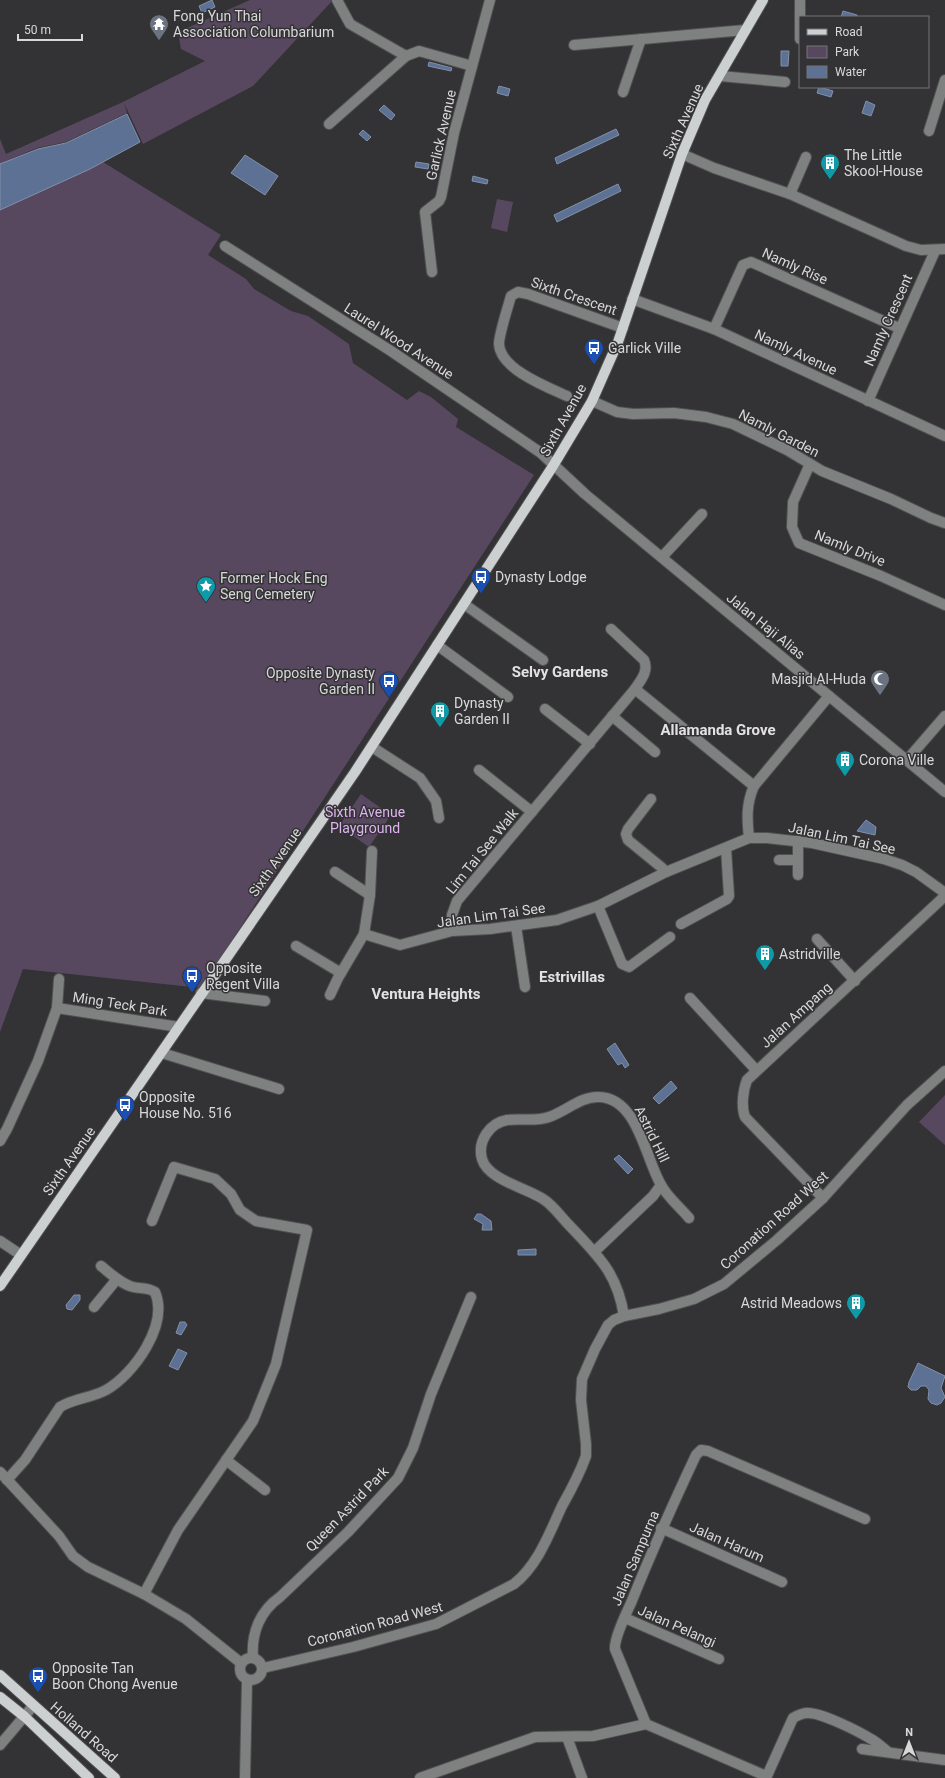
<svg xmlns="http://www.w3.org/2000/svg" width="945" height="1778" font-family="Roboto,sans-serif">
<rect width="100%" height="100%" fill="#333234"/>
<!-- green -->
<g fill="#58485f">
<path d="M 250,0 L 333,0 L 253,86 L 143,144 L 124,103 L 127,113 L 66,142 L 37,148 L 6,161 L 33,153 L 49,187 L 103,162 L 221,235 L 208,255 L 246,279 L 254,289 L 291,311 L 308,316 L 349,344 L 353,363 L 407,400 L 419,391 L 431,397 L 458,419 L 456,427 L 534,475 L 201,988 L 23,969 L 0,1032 L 0,139 L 6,154 L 123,102 L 205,61 L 181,49 L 178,32 Z"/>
<path d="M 497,199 L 513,202 L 507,232 L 491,228 Z"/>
<path d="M 361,794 L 391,815 L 369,847 L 339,826 Z"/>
<path d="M 945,1095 L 945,1145 L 919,1122 Z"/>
</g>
<!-- water -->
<g fill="#5d7194" stroke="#8290a9">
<path d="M 212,0 L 215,7 L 202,13 L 199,6 Z"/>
<path d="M 843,11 L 857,15 L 857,17 L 841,17 Z"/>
<path d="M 781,51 L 789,51 L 788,66 L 781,66 Z"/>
<path d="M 429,62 L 452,68 L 451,71 L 428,66 Z"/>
<path d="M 499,86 L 510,89 L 508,96 L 497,93 Z"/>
<path d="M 819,87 L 833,91 L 831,97 L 817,93 Z"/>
<path d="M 866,101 L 875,105 L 871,116 L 862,113 Z"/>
<path d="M 384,105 L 395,115 L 391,120 L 379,110 Z"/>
<path d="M 127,114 L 140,142 L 90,169 L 0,210 L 0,164 L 38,149 L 66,143 Z"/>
<path d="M 616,129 L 619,135 L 557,164 L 555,158 Z"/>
<path d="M 363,130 L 371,137 L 367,141 L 359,134 Z"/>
<path d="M 245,155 L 278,176 L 265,195 L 231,173 Z"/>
<path d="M 416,162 L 429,164 L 428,169 L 415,167 Z"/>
<path d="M 473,176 L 488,180 L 487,184 L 472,181 Z"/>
<path d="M 618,184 L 621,191 L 557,222 L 554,215 Z"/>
<path d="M 866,820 L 876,827 L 875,835 L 857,831 Z"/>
<path d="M 615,1043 L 629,1065 L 625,1068 L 622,1063 L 618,1065 L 607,1049 Z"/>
<path d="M 671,1081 L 677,1088 L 659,1104 L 653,1098 Z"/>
<path d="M 619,1155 L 633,1169 L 628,1174 L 614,1159 Z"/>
<path d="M 477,1214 L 481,1214 L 491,1221 L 492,1230 L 482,1230 L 483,1224 L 474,1219 Z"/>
<path d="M 536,1249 L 536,1255 L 518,1255 L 518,1250 Z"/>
<path d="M 74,1295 L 80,1295 L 80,1300 L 72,1310 L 67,1309 L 66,1305 Z"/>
<path d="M 180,1322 L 185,1322 L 187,1325 L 181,1335 L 176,1333 Z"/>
<path d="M 178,1349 L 187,1353 L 178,1370 L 169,1366 Z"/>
<path d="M 918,1363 L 945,1376 L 941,1388 L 945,1397 L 941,1403 L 937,1405 L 931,1403 L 928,1399 L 929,1390 L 926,1386 L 921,1386 L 917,1390 L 911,1390 L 908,1387 L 909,1382 Z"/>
</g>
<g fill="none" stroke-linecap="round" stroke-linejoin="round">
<!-- minor casing -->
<g stroke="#515052" stroke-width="12">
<g id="minor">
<path d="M 337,0 L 350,24 L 406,56"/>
<path d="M 800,39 L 800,0"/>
<path d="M 574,45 L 745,30"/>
<path d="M 720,76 L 785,82"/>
<path d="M 623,92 L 641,39"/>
<path d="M 329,124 L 406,56 L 419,51 L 472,66"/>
<path d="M 929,131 L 945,80"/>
<path d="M 682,154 L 714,168 L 790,194 L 906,246 L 921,250 L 945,249"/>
<path d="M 790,194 L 806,157"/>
<path d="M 225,246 L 391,351 L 541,453 L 585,494 L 945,792"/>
<path d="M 432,272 L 425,212 L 439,201 L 441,197 L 454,133 L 490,0"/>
<path d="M 632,299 L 714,329 L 945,436"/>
<path d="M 714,329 L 743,265 L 751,262 L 899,328"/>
<path d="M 567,396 C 547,387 500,369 499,344 C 499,334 508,307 511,296 L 518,292 L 528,294 L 623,328"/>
<path d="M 592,401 L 617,412 L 633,414 L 674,413 L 706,417 L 733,424 L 787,450 L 822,471 L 891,499 L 931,518 L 945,523"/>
<path d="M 868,401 L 935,251"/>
<path d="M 810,464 L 793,502 L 792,527 L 799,543 L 881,576 L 945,605"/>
<path d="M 662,557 L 702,514"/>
<path d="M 464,604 L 543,660"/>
<path d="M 437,645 L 508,697"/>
<path d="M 635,689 L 754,786"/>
<path d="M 545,709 L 590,744"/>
<path d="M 612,716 L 655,752"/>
<path d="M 372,747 L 420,778 L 436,801 L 439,818"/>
<path d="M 907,760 L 945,716"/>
<path d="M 479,770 L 532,812"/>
<path d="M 651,799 L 628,829 L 626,834 L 628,840 L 661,867 L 666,872"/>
<path d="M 749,838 C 747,819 746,804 754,786 L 829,696"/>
<path d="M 779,860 L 798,860"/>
<path d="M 335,872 L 370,895"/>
<path d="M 798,875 L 798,841"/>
<path d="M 598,906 L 622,964 L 629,967 L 670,937"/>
<path d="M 681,924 L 727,899 L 729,896 L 726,848"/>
<path d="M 516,926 L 525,987"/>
<path d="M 452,931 L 452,915 L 457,901 L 635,689 C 641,680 649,671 644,660 L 611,629"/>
<path d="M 364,934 L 400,945 L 452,931 L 490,929 L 557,920 L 598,906 L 666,872 L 749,838 L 767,838 L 812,843 L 884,859 L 902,865 L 916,872 L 945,893"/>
<path d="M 817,939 L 855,981"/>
<path d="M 296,946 L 341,973"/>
<path d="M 201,993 L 265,1001"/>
<path d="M 330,995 L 338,978 L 364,934 L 370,895 L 372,851"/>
<path d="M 690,998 L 756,1070"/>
<path d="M 57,1008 L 179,1027"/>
<path d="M 162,1053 L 279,1089"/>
<path d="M 0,1141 L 7,1129 L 38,1061 L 57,1008 L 59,979"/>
<path d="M 823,1198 L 745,1117 C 741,1107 743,1090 747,1080 L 945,896"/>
<path d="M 0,1241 L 21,1255"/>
<path d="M 594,1252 L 653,1196 L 661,1185"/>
<path d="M 94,1307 L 117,1279"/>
<path d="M 624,1316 C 617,1272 598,1256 569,1225 C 561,1217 553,1205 543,1199 C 527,1188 488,1180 482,1159 C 477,1141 490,1123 507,1120 C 520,1118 535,1122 549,1117 C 565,1112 581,1096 599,1097 C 637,1098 645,1156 660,1183 C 666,1196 680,1207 689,1218"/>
<path d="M 226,1460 L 265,1490"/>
<path d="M 0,1472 L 59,1536 L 73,1556 L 88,1567 L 144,1594 L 186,1619 L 241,1663"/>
<path d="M 7,1480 L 25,1460 L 60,1407 C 74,1398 92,1398 106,1390 C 134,1374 169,1325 155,1292 C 147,1287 141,1289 133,1287 C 121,1284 110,1273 101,1266"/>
<path d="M 661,1528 L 782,1582"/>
<path d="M 144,1594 L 178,1530 L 253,1421 L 276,1364 L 307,1230 L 256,1221 L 240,1210 L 231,1194 L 215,1179 L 174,1167 L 152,1221"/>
<path d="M 625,1618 L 719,1659"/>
<circle cx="251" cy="1669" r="11"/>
<path d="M 253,1658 C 251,1633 260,1611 280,1597 L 348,1532 L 398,1478 L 413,1448 L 431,1394 L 471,1297"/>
<path d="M 263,1668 L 353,1647 L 436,1624 L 514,1584 C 538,1565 549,1534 562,1506 C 571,1490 580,1473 586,1456 L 586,1444 L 581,1400 L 582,1379 L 595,1349 L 608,1325 L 614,1320 L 624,1316 L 659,1309 L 694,1299 L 724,1284 L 777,1240 L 823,1198 L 907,1105 L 945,1071"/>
<path d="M 567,1737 L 582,1778"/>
<path d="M 0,1745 L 33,1706"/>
<path d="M 862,1749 L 945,1760"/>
<path d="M 766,1776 L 646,1724 L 615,1649 C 614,1638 626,1614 631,1603 C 651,1553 673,1504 696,1455 L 701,1450 L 708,1451 L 865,1519"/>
<path d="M 245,1778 L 247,1680"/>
<path d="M 420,1778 L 535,1737 L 593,1736 L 646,1724"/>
<path d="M 766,1778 L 793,1718 C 798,1715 802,1713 808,1713 C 822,1713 858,1731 871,1739 C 877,1742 883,1748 888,1752"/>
</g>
</g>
<!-- major casing -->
<g stroke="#515052" stroke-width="12">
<g id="major">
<path d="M 0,1286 L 355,772 L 553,466 L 592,401 L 618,342 L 682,154 L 705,100 L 763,0"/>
<path d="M 0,1675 L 115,1778"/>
<path d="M 0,1697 L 25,1717 L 89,1778"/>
</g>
</g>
<!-- minor -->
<use href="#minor" stroke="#7f8181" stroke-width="10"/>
<!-- major -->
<use href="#major" stroke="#ccd0d0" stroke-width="10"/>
</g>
<!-- icons -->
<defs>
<g id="temple-pin" transform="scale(1)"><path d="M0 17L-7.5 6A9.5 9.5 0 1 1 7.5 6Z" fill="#6b7280" stroke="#333234"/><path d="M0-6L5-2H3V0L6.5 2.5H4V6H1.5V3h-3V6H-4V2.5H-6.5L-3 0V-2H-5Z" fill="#fff"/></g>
<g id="building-pin" transform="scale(1)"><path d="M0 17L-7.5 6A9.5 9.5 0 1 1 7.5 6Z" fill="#0f9aa8" stroke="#333234"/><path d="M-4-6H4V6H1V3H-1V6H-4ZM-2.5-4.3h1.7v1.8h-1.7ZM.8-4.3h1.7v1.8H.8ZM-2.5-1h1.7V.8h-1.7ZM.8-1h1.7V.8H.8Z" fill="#fff"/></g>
<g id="bus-pin" transform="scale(1)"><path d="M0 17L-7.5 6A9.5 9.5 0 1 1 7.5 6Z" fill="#1a4fb4" stroke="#333234"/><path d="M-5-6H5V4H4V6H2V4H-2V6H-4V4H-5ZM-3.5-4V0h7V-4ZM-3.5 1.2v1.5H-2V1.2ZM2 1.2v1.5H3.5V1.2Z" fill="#fff"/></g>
<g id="sight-pin" transform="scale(1)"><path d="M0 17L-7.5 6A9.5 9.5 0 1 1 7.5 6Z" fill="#0f9aa8" stroke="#333234"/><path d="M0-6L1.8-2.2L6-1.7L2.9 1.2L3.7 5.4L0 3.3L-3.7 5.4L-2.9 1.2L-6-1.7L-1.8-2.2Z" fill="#fff"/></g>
<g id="mosque-pin" transform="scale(1)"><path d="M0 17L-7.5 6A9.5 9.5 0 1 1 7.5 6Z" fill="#6b7280" stroke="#333234"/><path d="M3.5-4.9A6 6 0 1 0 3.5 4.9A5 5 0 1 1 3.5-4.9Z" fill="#fff"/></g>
</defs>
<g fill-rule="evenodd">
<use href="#temple-pin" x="159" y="24"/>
<use href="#building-pin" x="830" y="163"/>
<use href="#bus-pin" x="594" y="348"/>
<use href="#bus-pin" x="481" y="577"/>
<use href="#sight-pin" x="206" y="586"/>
<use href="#mosque-pin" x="880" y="679"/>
<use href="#bus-pin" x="389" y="681"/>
<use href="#building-pin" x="440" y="711"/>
<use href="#building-pin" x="845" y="760"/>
<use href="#building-pin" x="765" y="954"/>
<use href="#bus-pin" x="192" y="976"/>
<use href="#bus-pin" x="125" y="1105"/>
<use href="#building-pin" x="856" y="1303"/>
<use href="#bus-pin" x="38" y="1676"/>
</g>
<g text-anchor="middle" stroke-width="3" stroke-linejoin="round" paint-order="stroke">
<!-- poi labels -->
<g font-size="14" fill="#d9d8d9" stroke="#333234" text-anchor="start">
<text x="173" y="21">Fong Yun Thai<tspan x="173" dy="16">Association Columbarium</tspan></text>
<text x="844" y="160">The Little<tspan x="844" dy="16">Skool-House</tspan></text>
<text x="608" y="353">Garlick Ville</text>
<text x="495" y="582">Dynasty Lodge</text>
<text x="220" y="583">Former Hock Eng<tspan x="220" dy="16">Seng Cemetery</tspan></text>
<text x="375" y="678" text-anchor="end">Opposite Dynasty<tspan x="375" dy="16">Garden II</tspan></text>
<text x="866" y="684" text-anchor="end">Masjid Al-Huda</text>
<text x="454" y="708">Dynasty<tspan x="454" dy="16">Garden II</tspan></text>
<text x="859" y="765">Corona Ville</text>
<text x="779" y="959">Astridville</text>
<text x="206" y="973">Opposite<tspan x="206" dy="16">Regent Villa</tspan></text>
<text x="139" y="1102">Opposite<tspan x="139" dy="16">House No. 516</tspan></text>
<text x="842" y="1308" text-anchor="end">Astrid Meadows</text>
<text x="52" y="1673">Opposite Tan<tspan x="52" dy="16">Boon Chong Avenue</tspan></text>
</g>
<!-- street labels -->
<g font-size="14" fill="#d9d8d9" stroke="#333234">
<text transform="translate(683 121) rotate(-66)" y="5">Sixth Avenue</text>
<text transform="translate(441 135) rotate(-77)" y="5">Garlick Avenue</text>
<text transform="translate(795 266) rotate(24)" y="5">Namly Rise</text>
<text transform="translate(574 296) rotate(19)" y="5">Sixth Crescent</text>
<text transform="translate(888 320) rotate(-66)" y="5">Namly Crescent</text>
<text transform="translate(399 341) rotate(33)" y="5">Laurel Wood Avenue</text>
<text transform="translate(796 352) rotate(25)" y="5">Namly Avenue</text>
<text transform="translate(563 420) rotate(-61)" y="5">Sixth Avenue</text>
<text transform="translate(779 433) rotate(27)" y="5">Namly Garden</text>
<text transform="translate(850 548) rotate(22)" y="5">Namly Drive</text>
<text transform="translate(766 626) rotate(39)" y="5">Jalan Haji Alias</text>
<text transform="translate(842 838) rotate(12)" y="5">Jalan Lim Tai See</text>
<text transform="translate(482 851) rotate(-51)" y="5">Lim Tai See Walk</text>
<text transform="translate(275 862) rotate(-55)" y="5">Sixth Avenue</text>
<text transform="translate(491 915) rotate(-8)" y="5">Jalan Lim Tai See</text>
<text transform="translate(120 1004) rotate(9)" y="5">Ming Teck Park</text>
<text transform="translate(796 1015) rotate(-42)" y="5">Jalan Ampang</text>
<text transform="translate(652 1134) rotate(64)" y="5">Astrid Hill</text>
<text transform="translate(69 1161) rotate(-55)" y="5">Sixth Avenue</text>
<text transform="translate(774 1220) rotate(-42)" y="5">Coronation Road West</text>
<text transform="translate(347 1509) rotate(-46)" y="5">Queen Astrid Park</text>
<text transform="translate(727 1542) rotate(24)" y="5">Jalan Harum</text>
<text transform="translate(635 1558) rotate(-67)" y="5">Jalan Sampurna</text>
<text transform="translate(375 1624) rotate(-15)" y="5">Coronation Road West</text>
<text transform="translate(677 1626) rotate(24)" y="5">Jalan Pelangi</text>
<text transform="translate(84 1732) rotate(41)" y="5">Holland Road</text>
</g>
<!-- park labels -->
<g font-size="14" fill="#ddb4ee" stroke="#333234">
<text x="365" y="817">Sixth Avenue<tspan x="365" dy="16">Playground</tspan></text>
</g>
<!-- neighbourhood labels -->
<g font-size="15" font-weight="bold" fill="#e3e1e4" stroke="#333234">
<text x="560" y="677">Selvy Gardens</text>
<text x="718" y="735">Allamanda Grove</text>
<text x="572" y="982">Estrivillas</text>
<text x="426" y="999">Ventura Heights</text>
</g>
</g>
<!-- legend -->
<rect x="799" y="16" width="130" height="72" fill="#333234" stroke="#757476"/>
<rect x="807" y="29" width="20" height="6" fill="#ccd0d0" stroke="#757476"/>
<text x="835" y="36" font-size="12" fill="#d9d8d9">Road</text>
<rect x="807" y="46" width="20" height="12" fill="#58485f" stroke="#757476"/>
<text x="835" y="56" font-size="12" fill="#d9d8d9">Park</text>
<rect x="807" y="66" width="20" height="12" fill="#5d7194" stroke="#757476"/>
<text x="835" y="76" font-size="12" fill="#d9d8d9">Water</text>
<!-- north arrow -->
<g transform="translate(909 1742)" stroke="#333234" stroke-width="3" paint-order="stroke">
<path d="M0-3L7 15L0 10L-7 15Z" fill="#d9d8d9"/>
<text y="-6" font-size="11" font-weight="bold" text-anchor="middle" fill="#d9d8d9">N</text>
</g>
<!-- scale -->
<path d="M18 34v6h64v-6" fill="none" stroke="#d9d8d9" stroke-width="2"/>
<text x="24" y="34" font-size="12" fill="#d9d8d9" stroke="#333234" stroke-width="3" paint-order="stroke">50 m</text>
</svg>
